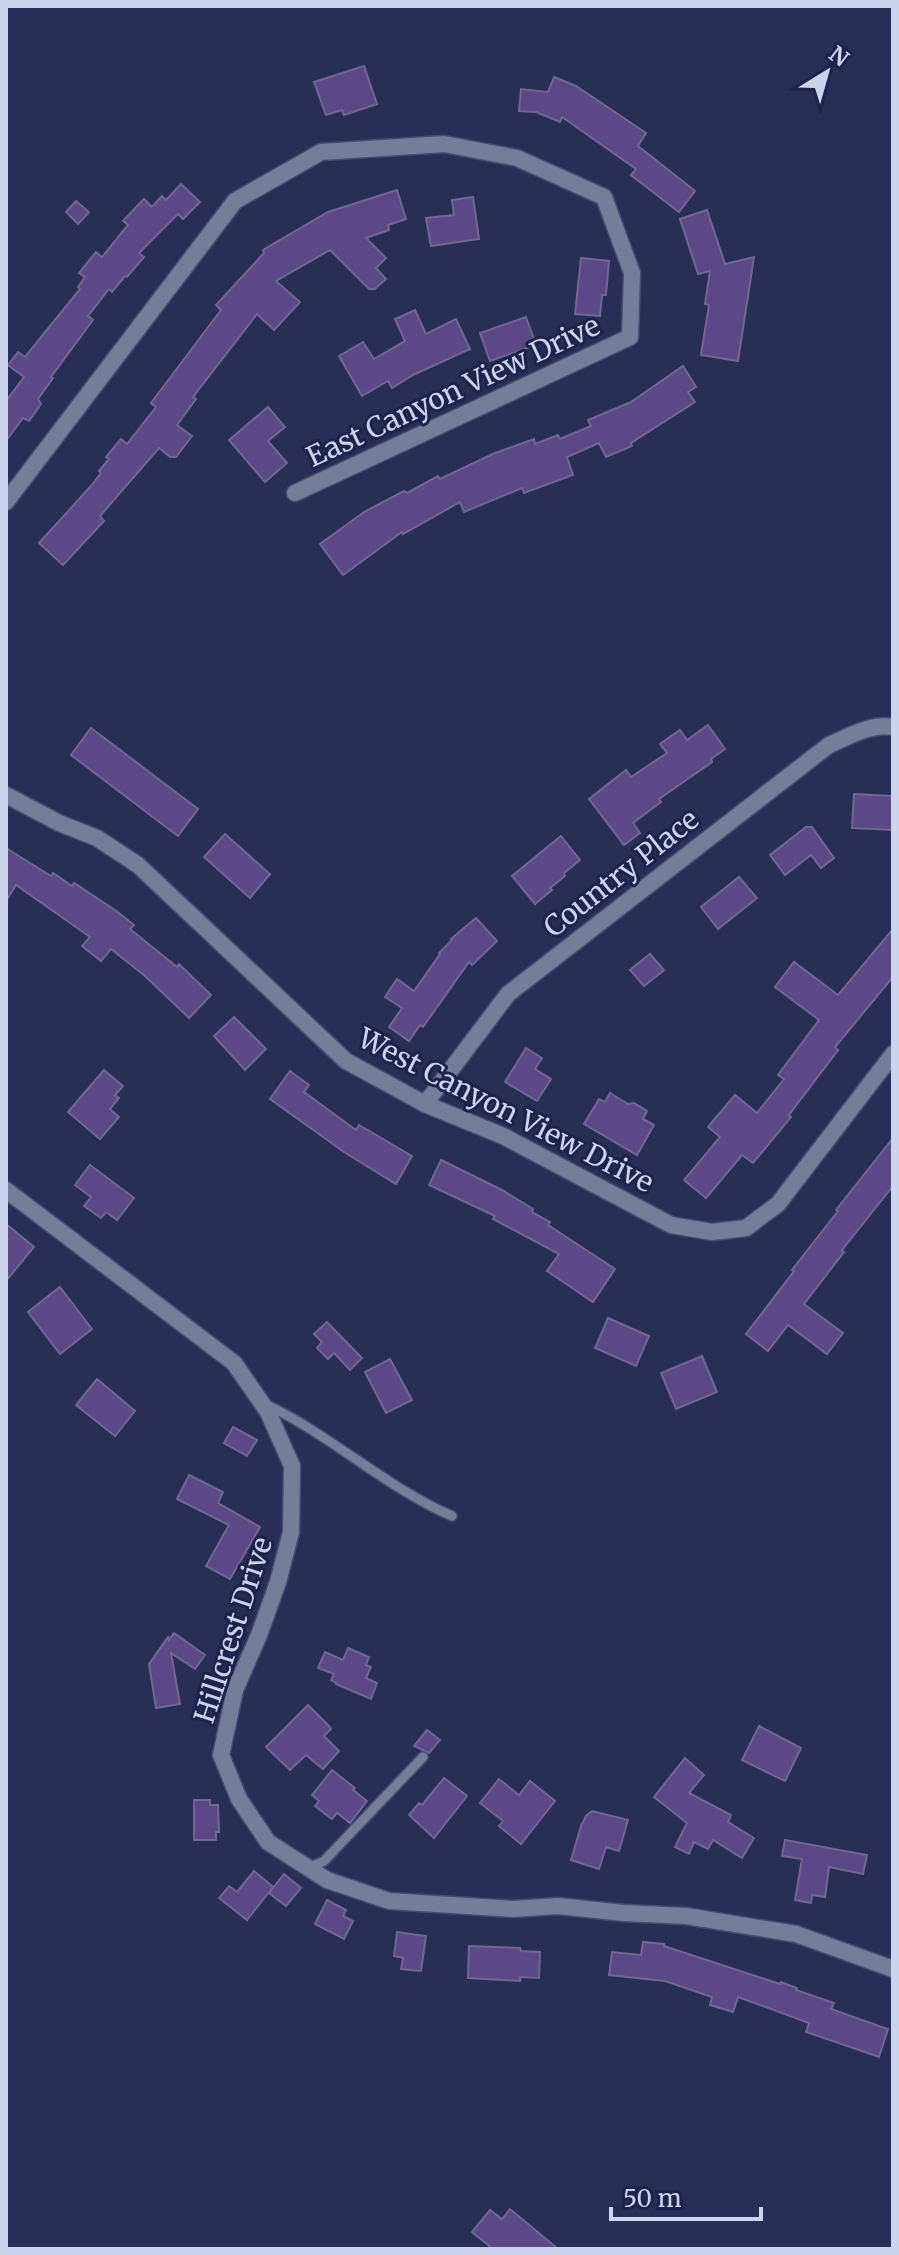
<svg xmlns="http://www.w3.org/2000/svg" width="899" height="2255" font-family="Merriweather,serif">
<rect width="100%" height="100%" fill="#282e56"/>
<!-- building -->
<g fill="#5a4986" stroke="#716694" stroke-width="2">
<path d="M 364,66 L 377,104 L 344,115 L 342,110 L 326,115 L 314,82 Z"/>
<path d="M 554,77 L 576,86 L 646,133 L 638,146 L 695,191 L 679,212 L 631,175 L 636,169 L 562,117 L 560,122 L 536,112 L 519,111 L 521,89 L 548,92 Z"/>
<path d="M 181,184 L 200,202 L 183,219 L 178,214 L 139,253 L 144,257 L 127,277 L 125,276 L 112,292 L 109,289 L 88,316 L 93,320 L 51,377 L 53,378 L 38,399 L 41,404 L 29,421 L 23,418 L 6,441 L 6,401 L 24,377 L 8,365 L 18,352 L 25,357 L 80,289 L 78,287 L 85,277 L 79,273 L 96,252 L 102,257 L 128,225 L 123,221 L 144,199 L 152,207 L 162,196 L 166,200 Z"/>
<path d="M 397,190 L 406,219 L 388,225 L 389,230 L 366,238 L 386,258 L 376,268 L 386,279 L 375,289 L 369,289 L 330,250 L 276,281 L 300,302 L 274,330 L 257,314 L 193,397 L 196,399 L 177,425 L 192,436 L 176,457 L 170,457 L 159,448 L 100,516 L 104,521 L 63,565 L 39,543 L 91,486 L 101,473 L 99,471 L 109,459 L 106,457 L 121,439 L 127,444 L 156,407 L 151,403 L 221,310 L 216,305 L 264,253 L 263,250 L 328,212 Z"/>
<path d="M 473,197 L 479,239 L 431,246 L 426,218 L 454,215 L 452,200 Z"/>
<path d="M 76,201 L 89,212 L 78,224 L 66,212 Z"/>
<path d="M 707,210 L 725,264 L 754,257 L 738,361 L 701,355 L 709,305 L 705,304 L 710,271 L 698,274 L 680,219 Z"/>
<path d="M 581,258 L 609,261 L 606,295 L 602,295 L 600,316 L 575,314 Z"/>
<path d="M 415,310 L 426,334 L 456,319 L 470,349 L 413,375 L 392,388 L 388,381 L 362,396 L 339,356 L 363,342 L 374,359 L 405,341 L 395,319 Z"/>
<path d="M 526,317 L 536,345 L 490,361 L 480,333 Z"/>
<path d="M 683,366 L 696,387 L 688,392 L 695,402 L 631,443 L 632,446 L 606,457 L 599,443 L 567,457 L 573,475 L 524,493 L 522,488 L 464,512 L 460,502 L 403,534 L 402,532 L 343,575 L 320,544 L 364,512 L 404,491 L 407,493 L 438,476 L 440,479 L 495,453 L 534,439 L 535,444 L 558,435 L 560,439 L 591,426 L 588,420 L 631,402 Z"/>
<path d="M 268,407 L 285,427 L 268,441 L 287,463 L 265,482 L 229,440 Z"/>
<path d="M 708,725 L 725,749 L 711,759 L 712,762 L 659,799 L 661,802 L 633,823 L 640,833 L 624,845 L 589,799 L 626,770 L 631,777 L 667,753 L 660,744 L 680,730 L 687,740 Z"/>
<path d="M 91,728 L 198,809 L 178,836 L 71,755 Z"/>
<path d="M 854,794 L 893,796 L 893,830 L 852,828 Z"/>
<path d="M 806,827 L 812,827 L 834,858 L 821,868 L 811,855 L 785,875 L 770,855 Z"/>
<path d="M 225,834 L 270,874 L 250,898 L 204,857 Z"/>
<path d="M 561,836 L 580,860 L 564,873 L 565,876 L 550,888 L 552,890 L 535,904 L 512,876 Z"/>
<path d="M 6,848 L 51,876 L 53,873 L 72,886 L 74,883 L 115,910 L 134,925 L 130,929 L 177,967 L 179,964 L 211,995 L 189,1018 L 145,976 L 111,949 L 101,961 L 82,946 L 90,937 L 16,885 L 6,901 Z"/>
<path d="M 739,877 L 757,898 L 718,929 L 701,907 Z"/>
<path d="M 476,918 L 497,941 L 472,965 L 469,962 L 423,1027 L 420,1025 L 409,1041 L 389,1027 L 402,1008 L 385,997 L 397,979 L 414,991 L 440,954 L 439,953 L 452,940 L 451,939 Z"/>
<path d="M 893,929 L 893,977 L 835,1047 L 838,1050 L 789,1115 L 791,1117 L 753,1163 L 742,1155 L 706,1198 L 684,1180 L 720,1137 L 708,1127 L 735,1095 L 757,1113 L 784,1079 L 778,1075 L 819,1020 L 775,987 L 794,962 L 838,995 Z"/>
<path d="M 650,954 L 664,970 L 644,986 L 630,970 Z"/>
<path d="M 234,1017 L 266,1049 L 245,1070 L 214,1036 Z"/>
<path d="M 526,1048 L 542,1058 L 535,1069 L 551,1079 L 537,1101 L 505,1082 Z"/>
<path d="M 104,1070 L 123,1086 L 115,1095 L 119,1098 L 110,1109 L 119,1117 L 100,1139 L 68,1112 Z"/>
<path d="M 290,1071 L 309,1085 L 304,1092 L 356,1130 L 359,1125 L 412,1156 L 396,1184 L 344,1152 L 270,1099 Z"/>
<path d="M 610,1093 L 628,1104 L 634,1103 L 647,1111 L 643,1119 L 654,1125 L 637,1155 L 584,1124 L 599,1099 L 605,1102 Z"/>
<path d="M 893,1138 L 893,1186 L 842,1250 L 844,1252 L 804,1304 L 843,1333 L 827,1354 L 788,1325 L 768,1351 L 746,1334 L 794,1271 L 792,1270 L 838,1211 L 836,1210 Z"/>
<path d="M 441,1160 L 502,1190 L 533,1209 L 532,1212 L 550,1222 L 548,1225 L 615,1269 L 593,1302 L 547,1271 L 559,1254 L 493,1219 L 495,1216 L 429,1185 Z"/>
<path d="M 90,1165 L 134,1198 L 117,1220 L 106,1212 L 101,1218 L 84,1206 L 91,1197 L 75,1185 Z"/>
<path d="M 6,1224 L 34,1247 L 6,1281 Z"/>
<path d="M 60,1287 L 92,1329 L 60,1354 L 28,1312 Z"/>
<path d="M 608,1318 L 649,1336 L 636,1366 L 595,1348 Z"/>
<path d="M 327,1322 L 362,1358 L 350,1370 L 334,1353 L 328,1359 L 317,1348 L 322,1342 L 314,1334 Z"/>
<path d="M 702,1356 L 717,1392 L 676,1409 L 661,1373 Z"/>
<path d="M 390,1359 L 412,1400 L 386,1413 L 365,1372 Z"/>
<path d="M 97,1379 L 135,1411 L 115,1436 L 76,1405 Z"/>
<path d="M 233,1427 L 257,1440 L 247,1456 L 224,1443 Z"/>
<path d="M 189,1475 L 223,1492 L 218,1503 L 260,1527 L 230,1579 L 206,1566 L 229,1525 L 177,1499 Z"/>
<path d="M 174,1633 L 205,1655 L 195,1669 L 171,1653 L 180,1704 L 156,1708 L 149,1664 L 168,1637 L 169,1640 Z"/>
<path d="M 348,1648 L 369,1657 L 366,1665 L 371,1667 L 366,1678 L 377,1683 L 371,1699 L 336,1684 L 336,1683 L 331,1680 L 334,1674 L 318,1668 L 325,1652 L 343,1660 Z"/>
<path d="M 308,1705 L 329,1726 L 331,1729 L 324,1736 L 339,1751 L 323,1769 L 306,1755 L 290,1770 L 266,1747 Z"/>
<path d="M 759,1726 L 801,1748 L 785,1781 L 742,1760 Z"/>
<path d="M 427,1730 L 440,1740 L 429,1753 L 414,1746 Z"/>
<path d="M 685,1758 L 704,1775 L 689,1793 L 731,1815 L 728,1822 L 754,1838 L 742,1858 L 713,1840 L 708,1849 L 694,1842 L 689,1854 L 675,1847 L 687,1823 L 654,1797 Z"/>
<path d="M 332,1770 L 355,1788 L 353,1790 L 367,1801 L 350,1823 L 337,1813 L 332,1819 L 315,1806 L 319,1801 L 312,1795 Z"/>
<path d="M 444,1778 L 467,1796 L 434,1838 L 409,1815 L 419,1803 L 422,1805 Z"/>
<path d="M 499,1779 L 519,1795 L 530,1781 L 555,1801 L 521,1844 L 499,1826 L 503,1821 L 480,1803 Z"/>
<path d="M 194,1800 L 210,1800 L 210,1805 L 218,1805 L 219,1832 L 216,1832 L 216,1840 L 194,1840 Z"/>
<path d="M 592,1811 L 628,1820 L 619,1851 L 606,1847 L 599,1869 L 571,1860 L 581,1826 L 586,1816 Z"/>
<path d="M 785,1840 L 867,1855 L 863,1874 L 829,1867 L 825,1897 L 812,1895 L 811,1903 L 795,1900 L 802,1859 L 782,1856 Z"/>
<path d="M 254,1871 L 273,1887 L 247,1920 L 219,1898 L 229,1886 L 237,1892 Z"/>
<path d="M 284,1874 L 301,1888 L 286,1906 L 269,1893 Z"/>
<path d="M 327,1900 L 346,1910 L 343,1916 L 353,1921 L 344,1939 L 315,1924 Z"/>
<path d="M 397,1932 L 426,1936 L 421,1971 L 401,1969 L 403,1958 L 394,1956 Z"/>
<path d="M 643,1942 L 664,1944 L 664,1946 L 780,1984 L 781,1982 L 797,1988 L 796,1990 L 834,2003 L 831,2009 L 888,2029 L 879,2057 L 806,2032 L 809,2023 L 738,1997 L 733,2012 L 710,2005 L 712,1997 L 665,1981 L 609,1975 L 612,1952 L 641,1955 Z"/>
<path d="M 469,1946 L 520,1948 L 521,1951 L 540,1952 L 539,1978 L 520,1977 L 520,1981 L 468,1978 Z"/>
<path d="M 510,2209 L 558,2249 L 493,2249 L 472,2232 L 490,2210 L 502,2219 Z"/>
</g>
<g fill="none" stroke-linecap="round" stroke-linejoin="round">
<!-- service casing -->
<g stroke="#464c71" stroke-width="12">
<g id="service">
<path d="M 265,1404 C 331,1435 385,1487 452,1516"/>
<path d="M 308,1868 L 324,1861 L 423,1757"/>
</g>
</g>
<!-- minor casing -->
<g stroke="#464c71" stroke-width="19">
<g id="minor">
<path d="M 6,502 L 235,201 L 321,152 L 444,144 L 517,158 L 604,197 L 632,273 L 630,337 L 295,493"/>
<path d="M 6,795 L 59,823 L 97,838 L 138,865 L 346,1061 L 425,1104 L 503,1136 L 671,1225 L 712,1232 L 746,1228 L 778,1204 L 893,1054"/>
<path d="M 425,1104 L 508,994 L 829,745 C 848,737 871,723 893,727"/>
<path d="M 6,1190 L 234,1363 L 268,1412 L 292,1466 L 291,1532 L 278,1582 L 259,1635 L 235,1690 L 221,1755 L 239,1799 L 268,1842 L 327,1880 L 389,1901 L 513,1909 L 558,1906 L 624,1913 L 686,1916 L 796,1934 L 893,1969"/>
</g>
</g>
<!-- service -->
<use href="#service" stroke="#767d99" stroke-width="9"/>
<!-- minor -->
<use href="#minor" stroke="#767d99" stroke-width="16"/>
</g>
<g text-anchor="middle" stroke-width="6" stroke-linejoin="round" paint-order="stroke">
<!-- street labels -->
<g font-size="28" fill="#cdd3ed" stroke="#1e234b">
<text transform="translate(453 391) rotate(-25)" y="10">East Canyon View Drive</text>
<text transform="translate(621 873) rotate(-38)" y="10">Country Place</text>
<text transform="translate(506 1110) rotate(27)" y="10">West Canyon View Drive</text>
<text transform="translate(233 1630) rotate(-72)" y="10">Hillcrest Drive</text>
</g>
</g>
<!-- border -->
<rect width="899" height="2255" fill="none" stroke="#cdd3ed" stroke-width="16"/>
<!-- north arrow -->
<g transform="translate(827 72) rotate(37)" stroke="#1e234b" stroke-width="6" paint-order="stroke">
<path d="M0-6L14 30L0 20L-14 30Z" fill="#cdd3ed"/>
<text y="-12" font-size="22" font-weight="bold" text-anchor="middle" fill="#cdd3ed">N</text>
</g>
<!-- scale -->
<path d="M611 2207v12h150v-12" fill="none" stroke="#cdd3ed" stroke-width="4"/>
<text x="623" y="2207" font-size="24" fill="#cdd3ed" stroke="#1e234b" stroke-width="6" paint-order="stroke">50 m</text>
</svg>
